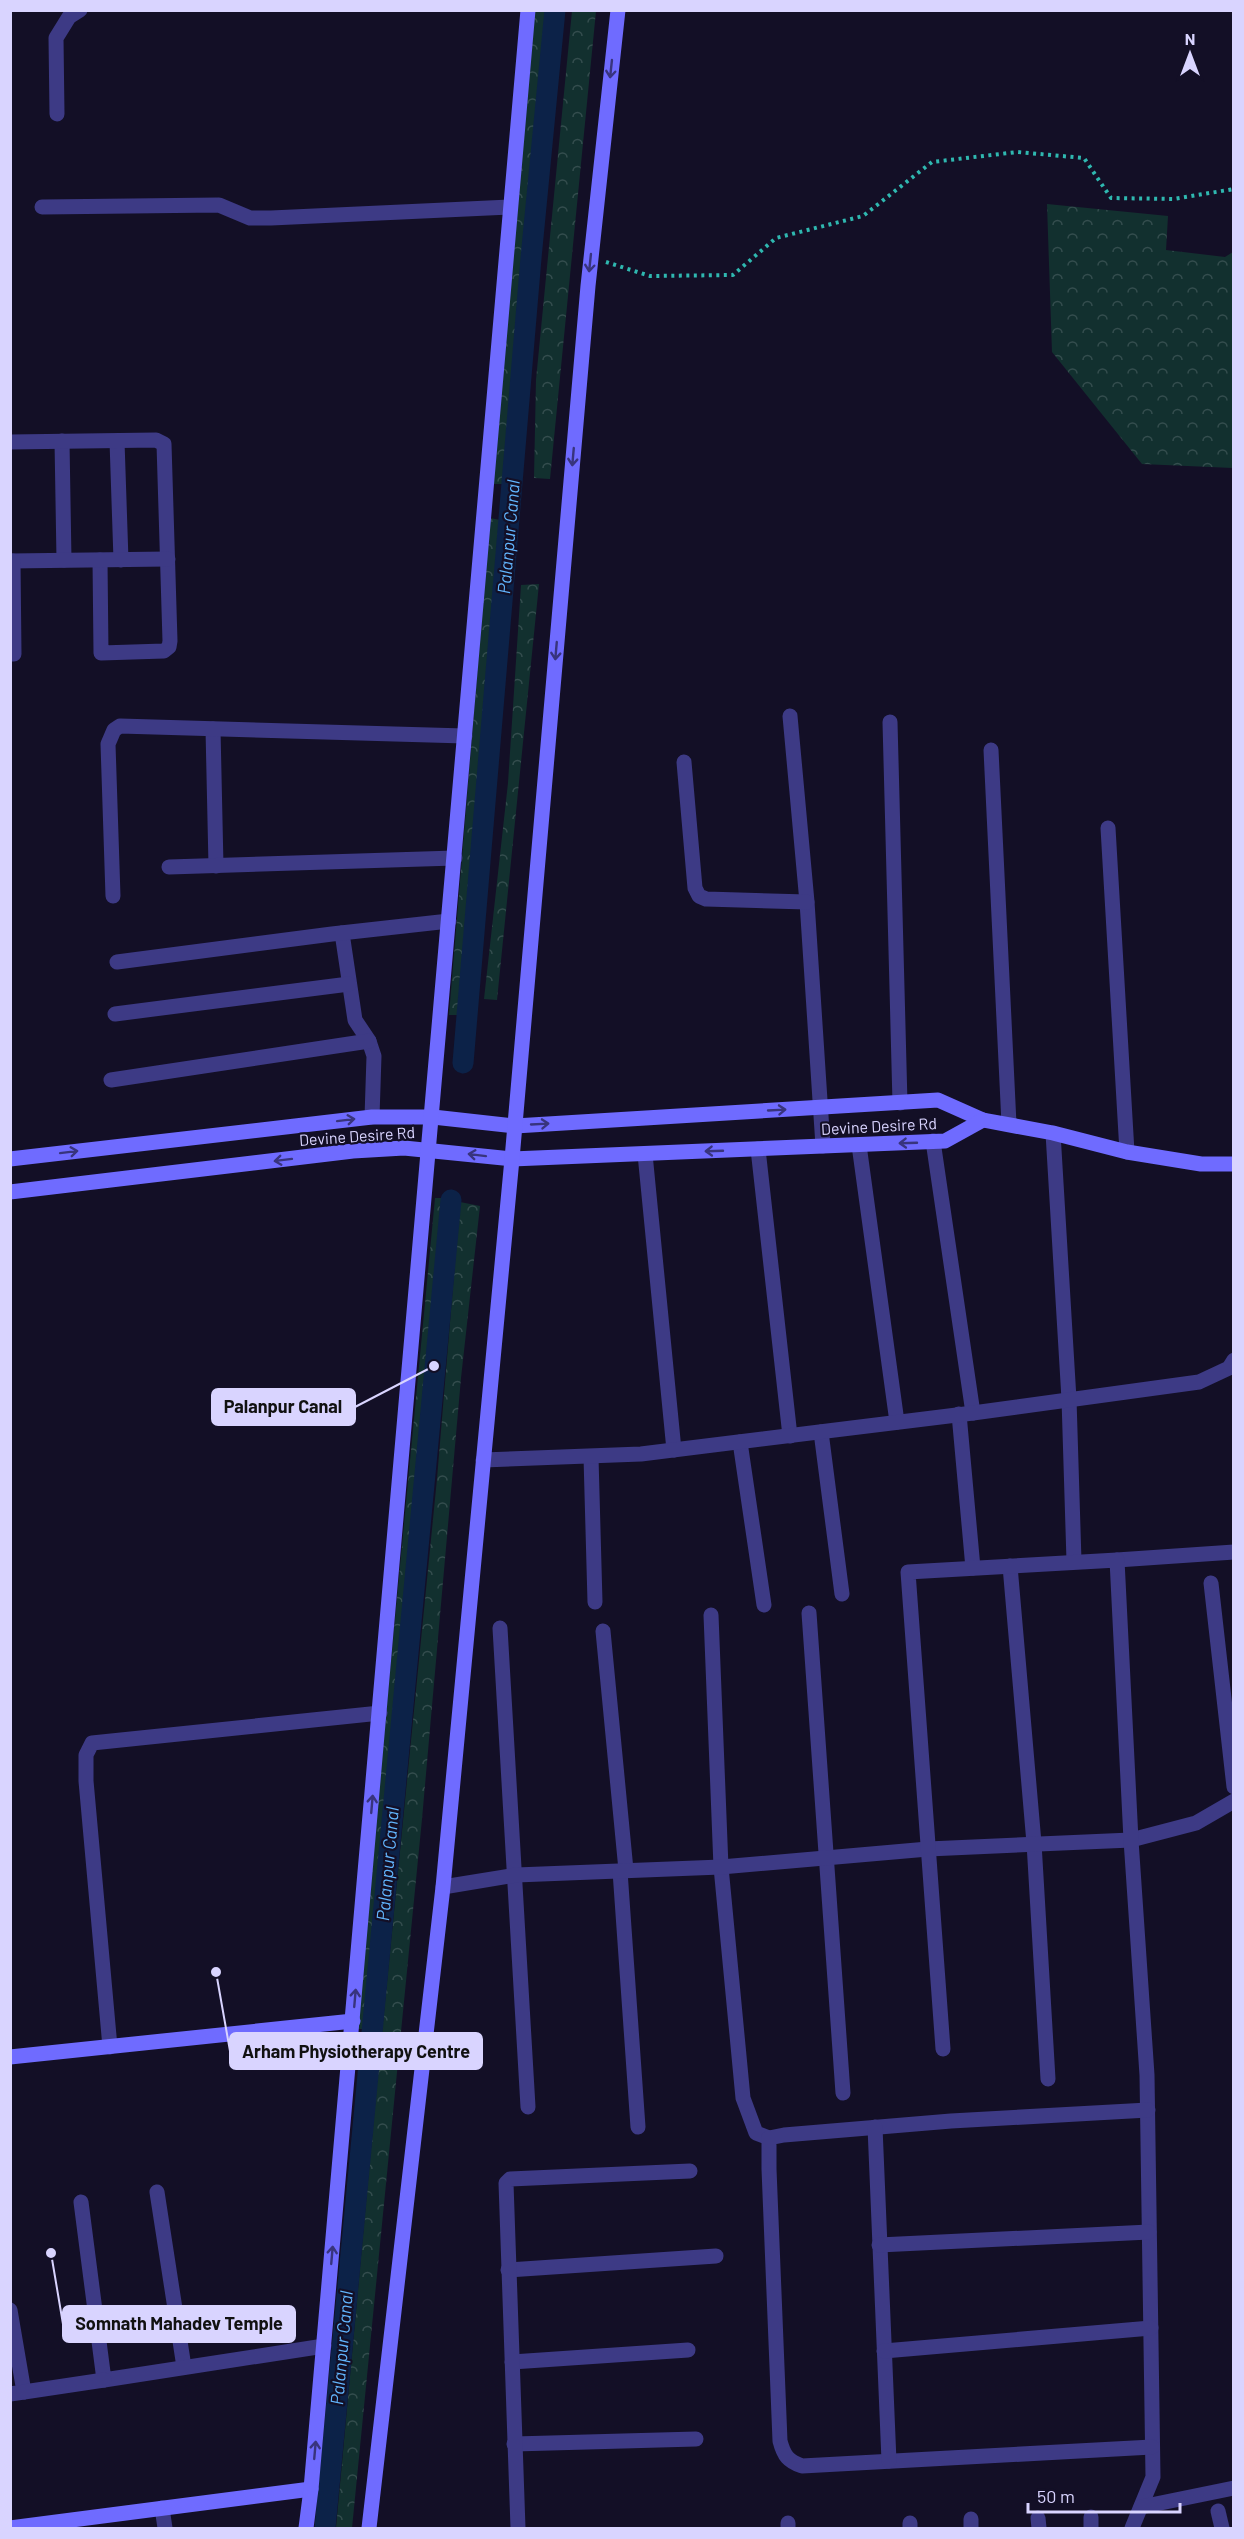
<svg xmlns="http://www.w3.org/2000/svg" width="1244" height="2539" font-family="Barlow,sans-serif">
<defs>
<pattern id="forest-crowns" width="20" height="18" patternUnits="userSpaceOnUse" patternTransform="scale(1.5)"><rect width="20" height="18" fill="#12302f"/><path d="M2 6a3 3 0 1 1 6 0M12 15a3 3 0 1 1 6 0" fill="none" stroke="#344d4e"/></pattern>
</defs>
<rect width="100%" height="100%" fill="#130f26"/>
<!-- forest -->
<g fill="url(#forest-crowns)">
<path d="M 535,11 L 550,11 L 505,484 L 490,484 Z"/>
<path d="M 572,11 L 596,11 L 550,479 L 534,478 L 536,380 Z"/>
<path d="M 1047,204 L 1168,216 L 1166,250 L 1225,257 L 1233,252 L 1233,468 L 1142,464 L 1052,352 Z"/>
<path d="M 490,518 L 500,520 L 472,870 L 458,1015 L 449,1015 Z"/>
<path d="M 539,584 L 497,1000 L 484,999 L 508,783 L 521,585 Z"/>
<path d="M 435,1198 L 444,1198 L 425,1369 L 363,2029 L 356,2029 Z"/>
<path d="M 460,1202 L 480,1206 L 461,1378 L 422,1819 L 352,2528 L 336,2528 L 378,2073 L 437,1479 Z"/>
</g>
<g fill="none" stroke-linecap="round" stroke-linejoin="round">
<!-- canal -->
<g stroke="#0c2248" stroke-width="21">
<path d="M 463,1063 L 531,258 L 555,10"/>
<path d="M 325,2528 L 451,1200"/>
</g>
<!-- path -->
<path stroke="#2fb8b0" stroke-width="4" stroke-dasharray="3 4.5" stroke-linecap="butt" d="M 606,262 L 650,276 L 733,275 L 776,238 L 863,216 L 932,162 L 1017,152 L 1084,158 L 1111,198 L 1173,199 L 1234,189"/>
<!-- street -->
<g stroke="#3d3a85" stroke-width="15">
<path d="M 57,114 L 56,38 L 69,17 L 80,10"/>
<path d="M 42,207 L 219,205 L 250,218 L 271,218 L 510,207"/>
<path d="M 62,441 L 64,560"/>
<path d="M 117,441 L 121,560"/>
<path d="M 10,442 L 156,440 L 164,444 L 170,641 L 169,647 L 164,651 L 101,653 L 100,560"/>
<path d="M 10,561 L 168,559"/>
<path d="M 10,654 L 14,654 L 13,561"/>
<path d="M 790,716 L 807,902 L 823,1146"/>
<path d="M 890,722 L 900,1103"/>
<path d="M 213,729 L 216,866"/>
<path d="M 991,750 L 1009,1124"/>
<path d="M 684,762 L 695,888 L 699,896 L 706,899 L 807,902"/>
<path d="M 1108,828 L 1127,1152"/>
<path d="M 169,867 L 455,858"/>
<path d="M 113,896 L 108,744 L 114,730 L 120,726 L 465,736"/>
<path d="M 342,933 L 355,1020 L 369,1041 L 374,1056 L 372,1117"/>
<path d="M 117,962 L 332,934 L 449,921"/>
<path d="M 115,1014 L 349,984"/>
<path d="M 111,1080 L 369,1041"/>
<path d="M 1053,1133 L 1069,1399 L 1074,1561"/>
<path d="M 933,1141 L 973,1413"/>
<path d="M 859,1145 L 897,1422"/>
<path d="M 758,1149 L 790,1436"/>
<path d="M 645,1154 L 674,1450"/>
<path d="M 959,1414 L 973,1568"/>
<path d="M 821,1432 L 842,1594"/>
<path d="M 740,1442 L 764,1605"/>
<path d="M 591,1457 L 595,1602"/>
<path d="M 483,1460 L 641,1454 L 973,1413 L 1199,1382 L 1229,1368 L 1234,1360"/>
<path d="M 1117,1560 L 1234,1552"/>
<path d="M 1010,1566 L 1034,1843 L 1048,2079"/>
<path d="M 1211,1583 L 1234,1787"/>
<path d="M 809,1613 L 843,2093"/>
<path d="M 711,1615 L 721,1867 L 743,2098 L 756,2133 L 769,2138"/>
<path d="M 500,1628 L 528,2107"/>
<path d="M 603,1631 L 626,1870"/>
<path d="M 620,1871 L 638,2127"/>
<path d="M 443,1887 L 516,1875 L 721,1867 L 928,1849 L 1131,1840 L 1196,1823 L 1234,1801"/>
<path d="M 110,2047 L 86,1781 L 86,1755 L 92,1743 L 380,1713"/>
<path d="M 943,2049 L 908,1572 L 1117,1560 L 1131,1840 L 1147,2075 L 1153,2477 L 1132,2528"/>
<path d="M 1148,2110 L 951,2121 L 784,2135 L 769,2138 L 769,2169 L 780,2441 C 784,2456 788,2461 802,2466 L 1152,2447"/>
<path d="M 875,2127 L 889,2461"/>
<path d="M 157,2192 L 184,2367"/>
<path d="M 81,2202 L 104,2380 L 324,2346"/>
<path d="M 879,2245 L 1149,2232"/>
<path d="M 508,2270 L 716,2256"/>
<path d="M 10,2310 L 24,2392 L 10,2394"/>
<path d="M 884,2351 L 1151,2328"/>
<path d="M 512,2362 L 688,2350"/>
<path d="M 24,2392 L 104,2380"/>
<path d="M 514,2444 L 696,2439"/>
<path d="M 1141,2507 L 1234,2488"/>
<path d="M 162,2508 L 165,2528"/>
<path d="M 1218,2511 L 1222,2528"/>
<path d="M 1091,2517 L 1091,2528"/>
<path d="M 1038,2518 L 1039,2528"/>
<path d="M 971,2519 L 971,2528"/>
<path d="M 910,2523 L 910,2528"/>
<path d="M 518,2528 L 506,2183 L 510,2179 L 690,2171"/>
<path d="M 788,2528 L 788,2523"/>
</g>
<!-- secondary -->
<g stroke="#6f6bff" stroke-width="15">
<path d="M 10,1159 L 372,1117 L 433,1117 L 515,1126 L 938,1100 L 983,1120 L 1053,1133 L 1127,1152 L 1201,1164 L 1234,1164"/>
<path d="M 10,1192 L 353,1151 L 404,1148 L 512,1159 L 945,1141 L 983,1120"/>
<path d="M 10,2057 L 353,2021"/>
<path d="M 10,2528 L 311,2489"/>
<path d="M 306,2528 L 311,2489 L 528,10"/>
<path d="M 369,2528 L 443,1887 L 512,1159 L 588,286 L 618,10"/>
</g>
</g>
<!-- one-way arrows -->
<defs><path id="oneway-shaft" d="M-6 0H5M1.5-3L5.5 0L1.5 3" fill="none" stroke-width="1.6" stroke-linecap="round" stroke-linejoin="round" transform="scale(1.5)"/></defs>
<g stroke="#38347d">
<use href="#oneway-shaft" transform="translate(611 69) rotate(96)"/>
<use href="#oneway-shaft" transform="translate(590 263) rotate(96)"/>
<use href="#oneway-shaft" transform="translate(573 457) rotate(95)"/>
<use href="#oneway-shaft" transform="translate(556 651) rotate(95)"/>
<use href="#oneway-shaft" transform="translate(777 1110) rotate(-3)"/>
<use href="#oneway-shaft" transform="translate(346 1120) rotate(-7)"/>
<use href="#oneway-shaft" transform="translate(540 1124) rotate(-3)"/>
<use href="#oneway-shaft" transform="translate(908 1143) rotate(178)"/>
<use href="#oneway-shaft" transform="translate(714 1151) rotate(178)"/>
<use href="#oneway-shaft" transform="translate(69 1152) rotate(-7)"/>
<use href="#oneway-shaft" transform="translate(477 1155) rotate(-173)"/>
<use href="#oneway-shaft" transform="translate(283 1160) rotate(173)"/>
<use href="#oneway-shaft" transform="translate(372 1804) rotate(-85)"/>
<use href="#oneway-shaft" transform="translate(355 1998) rotate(-85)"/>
<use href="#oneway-shaft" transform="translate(332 2255) rotate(-85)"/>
<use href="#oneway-shaft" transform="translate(315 2450) rotate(-85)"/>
</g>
<g text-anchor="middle" stroke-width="4.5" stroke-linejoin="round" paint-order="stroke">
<!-- street labels -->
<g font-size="16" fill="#d9d4ff" stroke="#130f26">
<text transform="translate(879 1126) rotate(-3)" y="6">Devine Desire Rd</text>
<text transform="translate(357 1136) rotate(-4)" y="6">Devine Desire Rd</text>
</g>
<!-- water labels -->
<g font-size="18" font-style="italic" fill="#62b6ff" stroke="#130f26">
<text transform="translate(509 537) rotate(-85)" y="6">Palanpur Canal</text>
<text transform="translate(388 1864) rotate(-85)" y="6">Palanpur Canal</text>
<text transform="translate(342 2348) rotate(-85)" y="6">Palanpur Canal</text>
</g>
</g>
<!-- callouts -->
<path fill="none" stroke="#d9d4ff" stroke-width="2" d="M434 1366L355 1407M216 1972L230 2051M51 2253L63 2324"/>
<g fill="#d9d4ff" stroke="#130f26" stroke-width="2">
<circle cx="434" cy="1366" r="6"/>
<circle cx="216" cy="1972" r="6"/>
<circle cx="51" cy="2253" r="6"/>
</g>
<g fill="#d9d4ff" stroke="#d9d4ff" stroke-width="2">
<rect x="212" y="1389" width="143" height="36" rx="6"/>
<rect x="230" y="2033" width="252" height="36" rx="6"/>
<rect x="63" y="2306" width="232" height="36" rx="6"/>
</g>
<g font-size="18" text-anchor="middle" font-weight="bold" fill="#111">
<text x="283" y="1413">Palanpur Canal</text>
<text x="356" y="2058">Arham Physiotherapy Centre</text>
<text x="179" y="2330">Somnath Mahadev Temple</text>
</g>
<!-- border -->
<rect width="1244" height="2539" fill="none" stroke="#d9d4ff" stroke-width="24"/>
<!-- north arrow -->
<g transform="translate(1190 54)" stroke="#130f26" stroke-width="4.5" paint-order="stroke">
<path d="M0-4.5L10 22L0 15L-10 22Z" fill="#d9d4ff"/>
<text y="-9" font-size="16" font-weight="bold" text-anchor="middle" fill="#d9d4ff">N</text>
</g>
<!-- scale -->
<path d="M1028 2503v9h152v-9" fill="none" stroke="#d9d4ff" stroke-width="3"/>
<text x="1037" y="2503" font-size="18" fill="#d9d4ff" stroke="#130f26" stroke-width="4.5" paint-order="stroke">50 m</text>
</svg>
